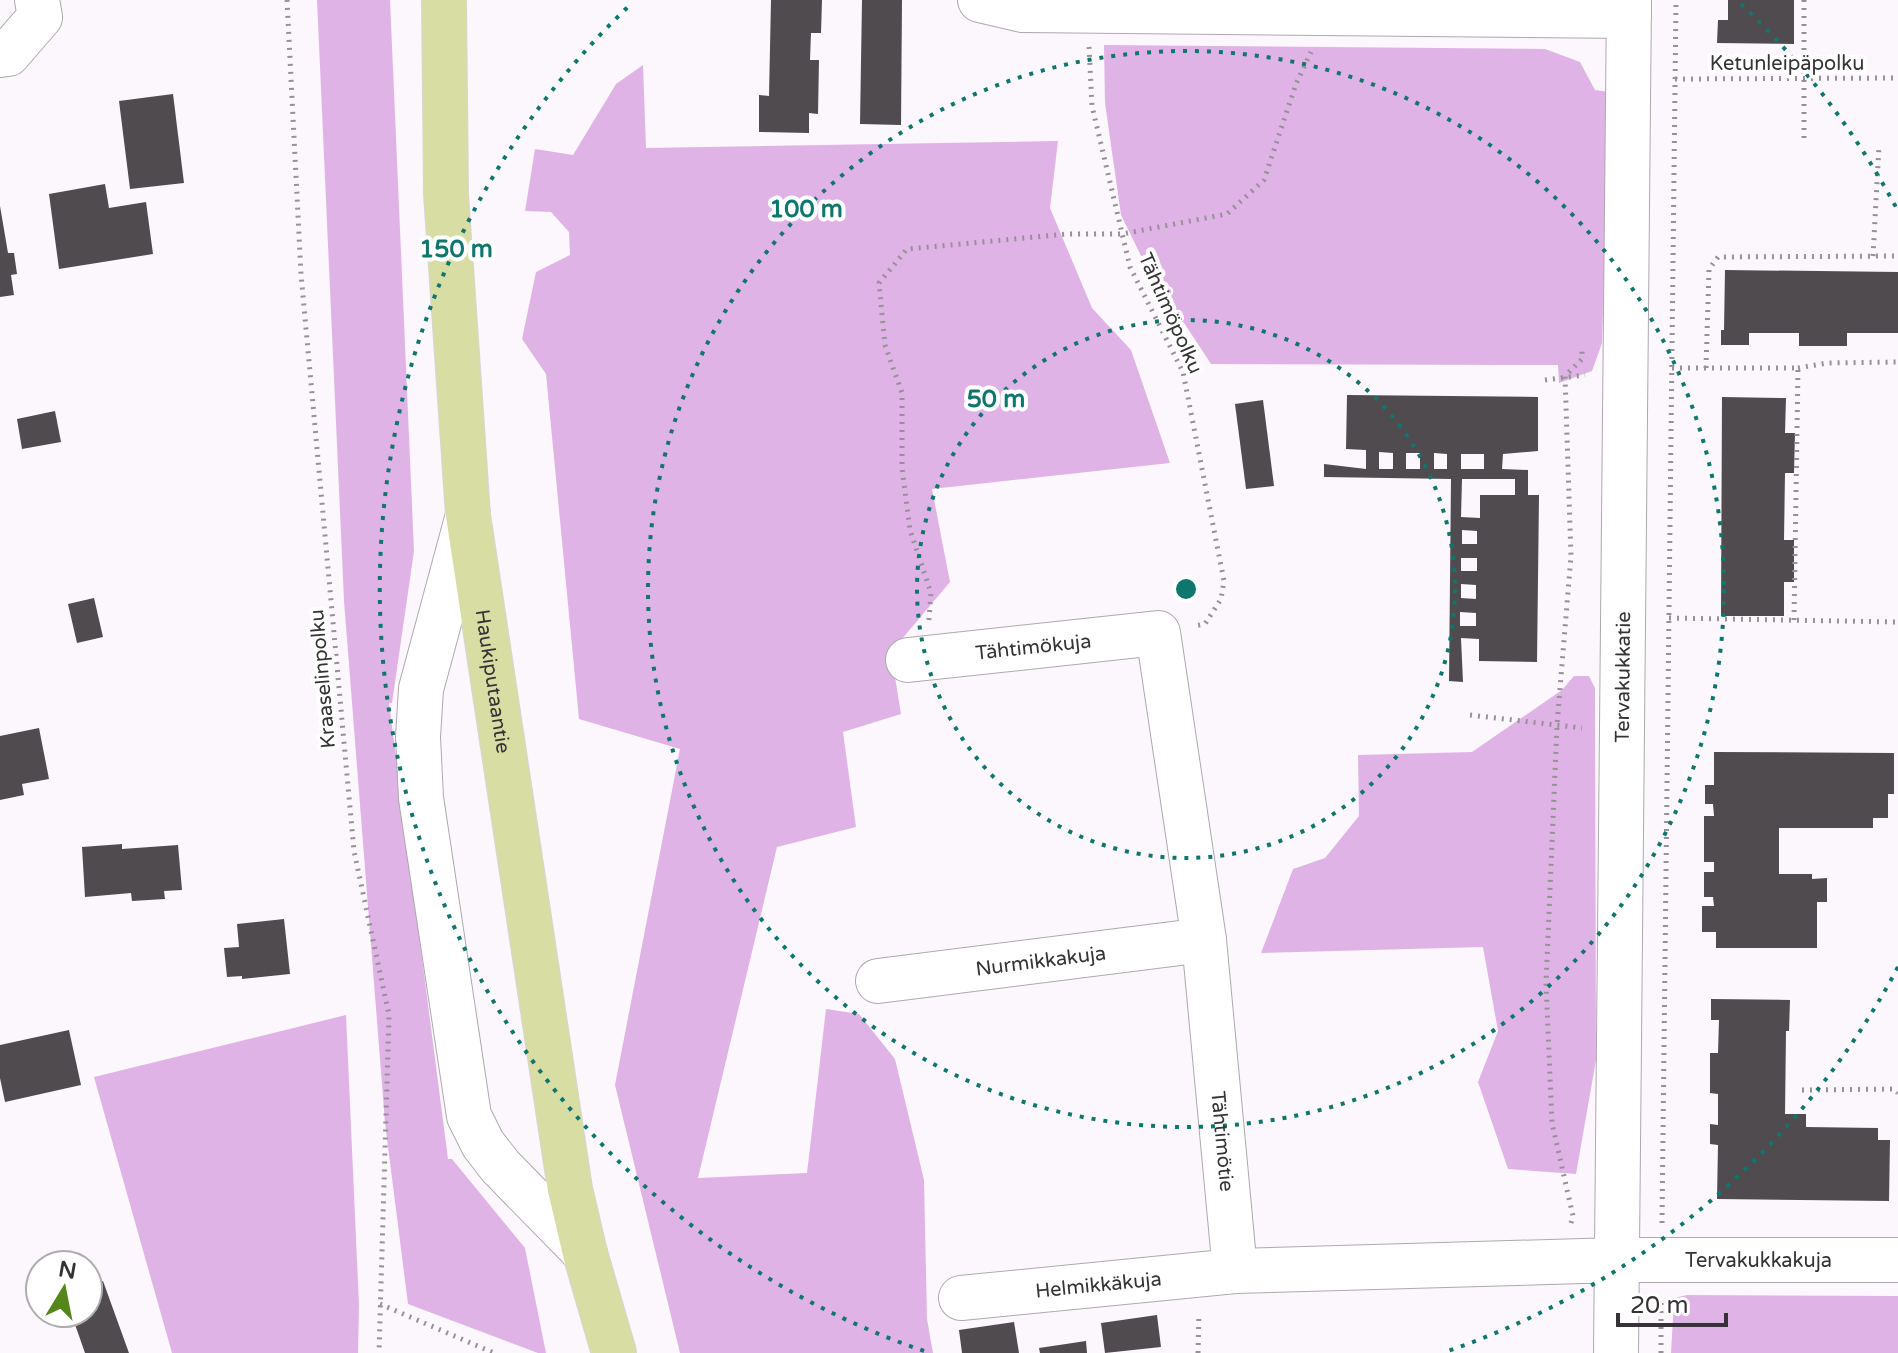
<svg xmlns="http://www.w3.org/2000/svg" width="1898" height="1353" font-family="'Varela Round',sans-serif">
<rect width="100%" height="100%" fill="#fcf7fc"/>
<!-- green -->
<g fill="#e0b3e6">
<path d="M 317,0 L 390,0 L 414,551 L 392,703 L 389,703 L 448,1159 L 452,1159 L 525,1248 L 546,1353 L 538,1353 L 408,1304 L 385,1123 L 344,601 Z"/>
<path d="M 1104,45 L 1545,49 L 1580,62 L 1595,90 L 1609,92 L 1602,343 L 1592,371 L 1559,383 L 1558,365 L 1211,364 L 1144,262 L 1121,215 L 1105,103 Z"/>
<path d="M 643,65 L 646,148 L 1058,141 L 1050,208 L 1092,308 L 1131,350 L 1170,463 L 932,489 L 950,582 L 891,652 L 901,714 L 843,732 L 856,827 L 777,847 L 698,1178 L 807,1173 L 826,1009 L 859,1014 L 895,1059 L 924,1180 L 927,1319 L 933,1353 L 680,1353 L 615,1085 L 680,749 L 579,719 L 546,374 L 522,339 L 536,272 L 570,255 L 569,232 L 551,212 L 525,211 L 535,149 L 573,155 L 616,84 Z"/>
<path d="M 1574,676 L 1589,676 L 1595,688 L 1596,1060 L 1576,1174 L 1508,1169 L 1478,1082 L 1498,1031 L 1483,947 L 1261,953 L 1293,869 L 1325,858 L 1359,816 L 1358,755 L 1472,752 L 1562,690 Z"/>
<path d="M 346,1015 L 359,1305 L 358,1353 L 172,1353 L 94,1077 Z"/>
<path d="M 1687,1295 L 1898,1296 L 1898,1353 L 1671,1353 L 1674,1301 L 1678,1297 Z"/>
</g>
<!-- building -->
<g fill="#4f4b4f" fill-rule="evenodd">
<path d="M 771,0 L 822,0 L 821,33 L 811,33 L 810,60 L 819,60 L 818,114 L 809,113 L 809,133 L 759,132 L 759,95 L 769,96 Z"/>
<path d="M 862,0 L 902,0 L 901,125 L 860,124 Z"/>
<path d="M 1728,0 L 1794,0 L 1794,44 L 1717,43 L 1718,20 L 1728,20 Z"/>
<path d="M 173,94 L 184,183 L 130,189 L 119,101 Z"/>
<path d="M 105,184 L 109,208 L 146,202 L 153,254 L 59,269 L 49,194 Z"/>
<path d="M 0,206 L 8,253 L 14,253 L 17,274 L 11,275 L 14,295 L 0,297 Z"/>
<path d="M 1725,270 L 1898,272 L 1898,333 L 1847,333 L 1847,346 L 1799,346 L 1799,333 L 1749,333 L 1749,345 L 1721,345 L 1721,330 L 1724,330 Z"/>
<path d="M 1347,395 L 1538,397 L 1538,451 L 1503,454 L 1502,469 L 1528,470 L 1528,495 L 1539,495 L 1537,662 L 1479,661 L 1479,639 L 1461,638 L 1463,682 L 1449,681 L 1451,479 L 1324,477 L 1324,464 L 1366,469 L 1366,450 L 1346,449 ZM 1379,452 L 1393,453 L 1393,469 L 1379,469 ZM 1406,453 L 1420,453 L 1420,469 L 1406,469 ZM 1434,453 L 1447,454 L 1447,469 L 1434,469 ZM 1461,454 L 1484,454 L 1484,469 L 1461,469 ZM 1462,479 L 1515,479 L 1515,495 L 1480,495 L 1480,518 L 1461,517 ZM 1462,530 L 1477,531 L 1477,544 L 1462,544 ZM 1461,558 L 1477,558 L 1477,571 L 1461,571 ZM 1461,584 L 1476,585 L 1476,599 L 1461,598 ZM 1460,612 L 1476,613 L 1476,626 L 1460,626 Z"/>
<path d="M 1722,397 L 1786,398 L 1785,433 L 1795,433 L 1794,473 L 1785,473 L 1784,540 L 1794,540 L 1794,582 L 1784,582 L 1784,616 L 1721,616 Z"/>
<path d="M 1263,400 L 1274,486 L 1246,489 L 1235,404 Z"/>
<path d="M 55,411 L 61,442 L 22,449 L 17,419 Z"/>
<path d="M 94,598 L 103,637 L 77,643 L 68,604 Z"/>
<path d="M 39,728 L 49,779 L 22,784 L 24,795 L 0,800 L 0,736 Z"/>
<path d="M 1714,752 L 1894,753 L 1894,794 L 1888,794 L 1888,818 L 1873,818 L 1873,828 L 1779,828 L 1779,874 L 1812,874 L 1812,879 L 1827,878 L 1827,902 L 1817,902 L 1817,948 L 1716,948 L 1716,932 L 1702,932 L 1702,906 L 1714,906 L 1713,897 L 1704,897 L 1704,872 L 1714,872 L 1714,862 L 1704,862 L 1704,816 L 1714,816 L 1713,804 L 1705,804 L 1705,785 L 1714,785 Z"/>
<path d="M 122,844 L 122,849 L 178,845 L 182,890 L 164,891 L 165,899 L 132,901 L 131,893 L 85,897 L 82,847 Z"/>
<path d="M 284,919 L 290,974 L 242,979 L 242,976 L 227,977 L 224,948 L 239,947 L 237,924 Z"/>
<path d="M 1711,999 L 1790,1000 L 1789,1031 L 1786,1031 L 1785,1114 L 1806,1114 L 1806,1127 L 1878,1128 L 1878,1140 L 1890,1140 L 1889,1201 L 1717,1199 L 1718,1145 L 1710,1144 L 1710,1124 L 1718,1125 L 1718,1094 L 1710,1093 L 1710,1053 L 1718,1053 L 1719,1020 L 1711,1020 Z"/>
<path d="M 69,1030 L 81,1085 L 5,1102 L 0,1078 L 0,1045 Z"/>
<path d="M 103,1281 L 129,1353 L 85,1353 L 71,1313 L 88,1313 L 88,1286 Z"/>
<path d="M 1157,1315 L 1161,1347 L 1105,1353 L 1101,1323 Z"/>
<path d="M 1014,1322 L 1019,1353 L 962,1353 L 959,1330 Z"/>
<path d="M 1086,1341 L 1087,1353 L 1040,1353 L 1039,1348 Z"/>
</g>
<g fill="none" stroke-linecap="round" stroke-linejoin="round">
<!-- minor casing -->
<g stroke="#ada9ae" stroke-width="46">
<g id="minor">
<path d="M 980,0 L 1023,10 L 1629,16"/>
<path d="M 0,55 L 8,54 L 40,17 L 37,0"/>
<path d="M 468,515 L 421,689 L 418,737 L 421,798 L 469,1116 L 483,1144 L 500,1166 L 585,1253"/>
<path id="s1" d="M 908,660 L 1158,633 L 1204,940 L 1235,1271 L 1617,1260 L 1898,1260"/>
<path id="s2" d="M 878,981 L 1204,940"/>
<path id="s3" d="M 961,1298 L 1235,1271"/>
<path id="s4" d="M 1616,1353 L 1629,0"/>
</g>
</g>
<!-- major casing -->
<g stroke="#d7d6d7" stroke-width="46">
<g id="major">
<path id="s5" d="M 444,0 L 446,194 L 468,515 L 570,1189 L 585,1253 L 614,1353"/>
</g>
</g>
<!-- path -->
<g stroke="#959295" stroke-width="5" stroke-dasharray="2 6" stroke-linecap="butt">
<path d="M 287,0 L 301,274 L 354,851 L 389,1015 L 379,1353"/>
<path d="M 1804,0 L 1804,144"/>
<path d="M 1089,47 L 1092,106 L 1130,267 L 1183,372 L 1224,581 L 1221,599 L 1205,624 L 1194,626"/>
<path d="M 1675,79 L 1898,78"/>
<path d="M 1873,256 L 1879,146"/>
<path d="M 1672,368 L 1798,368 L 1794,620"/>
<path d="M 1706,368 L 1709,269 L 1718,257 L 1898,256"/>
<path d="M 1798,368 L 1827,363 L 1898,362"/>
<path d="M 1545,380 L 1585,375"/>
<path d="M 1669,618 L 1898,622"/>
<path d="M 929,620 L 931,593 L 910,530 L 902,468 L 902,393 L 885,345 L 879,283 L 907,249 L 1067,234 L 1122,234 L 1227,214 L 1264,180 L 1296,84 L 1311,52"/>
<path d="M 1470,715 L 1582,728"/>
<path d="M 1802,1090 L 1894,1089 L 1898,1093"/>
<path d="M 1571,1223 L 1573,1216 L 1552,1123 L 1546,983 L 1557,725 L 1571,556 L 1565,376 L 1582,359 L 1582,347"/>
<path d="M 1662,1223 L 1676,0"/>
<path d="M 380,1304 L 494,1353"/>
<path d="M 1198,1353 L 1199,1314"/>
<path d="M 1661,1353 L 1661,1297"/>
</g>
<!-- minor -->
<use href="#minor" stroke="#fff" stroke-width="44"/>
<!-- major -->
<use href="#major" stroke="#d7dda3" stroke-width="44"/>
</g>
<!-- distance rings -->
<g fill="none" stroke="#0f766e" stroke-width="4" stroke-dasharray="4 8">
<circle cx="1186" cy="589" r="269"/>
<circle cx="1186" cy="589" r="538"/>
<path d="M1898 967A806 806 0 0 1 1448 1351M924 1351A806 806 0 0 1 631 4M1741 4A806 806 0 0 1 1898 211"/>
</g>
<g text-anchor="middle" stroke-width="8" stroke-linejoin="round" paint-order="stroke">
<!-- street labels -->
<g font-size="20" fill="#353335" stroke="#fff">
<text x="1787" y="70">Ketunleipäpolku</text>
<text transform="translate(1171 313) rotate(66)" y="7">Tähtimöpolku</text>
<text dy="7" stroke="none"><textPath href="#s1" startOffset="126">Tähtimökuja</textPath></text>
<text dy="7" stroke="none"><textPath href="#s4" startOffset="676">Tervakukkatie</textPath></text>
<text transform="translate(322 679) rotate(-95)" y="7">Kraaselinpolku</text>
<text dy="7" stroke="none"><textPath href="#s5" startOffset="684">Haukiputaantie</textPath></text>
<text dy="7" stroke="none"><textPath href="#s2" startOffset="164">Nurmikkakuja</textPath></text>
<text dy="7" stroke="none"><textPath href="#s1" startOffset="764">Tähtimötie</textPath></text>
<text dy="7" stroke="none"><textPath href="#s1" startOffset="1418">Tervakukkakuja</textPath></text>
<text dy="7" stroke="none"><textPath href="#s3" startOffset="138">Helmikkäkuja</textPath></text>
</g>
</g>
<circle cx="1186" cy="589" r="12" fill="#0f766e" stroke="#fff" stroke-width="4"/>
<g font-size="24" text-anchor="middle" font-weight="bold" fill="#0f766e" stroke="#fff" stroke-width="8" stroke-linejoin="round" paint-order="stroke">
<text x="806" y="217">100 m</text>
<text x="456" y="257">150 m</text>
<text x="996" y="407">50 m</text>
</g>
<!-- north arrow -->
<g transform="translate(64 1289) rotate(10)"><circle r="38" fill="#ffffff" stroke="#aeadae" stroke-width="2"/>
<path d="M0-6L14 30L0 20L-14 30Z" fill="#54861b"/>
<text y="-12" font-size="22" font-weight="bold" text-anchor="middle" fill="#353335">N</text>
</g>
<!-- scale -->
<path d="M1618 1313v12h108v-12" fill="none" stroke="#353335" stroke-width="4"/>
<text x="1630" y="1313" font-size="24" fill="#353335" stroke="#ffffff" stroke-width="6" paint-order="stroke">20 m</text>
</svg>
